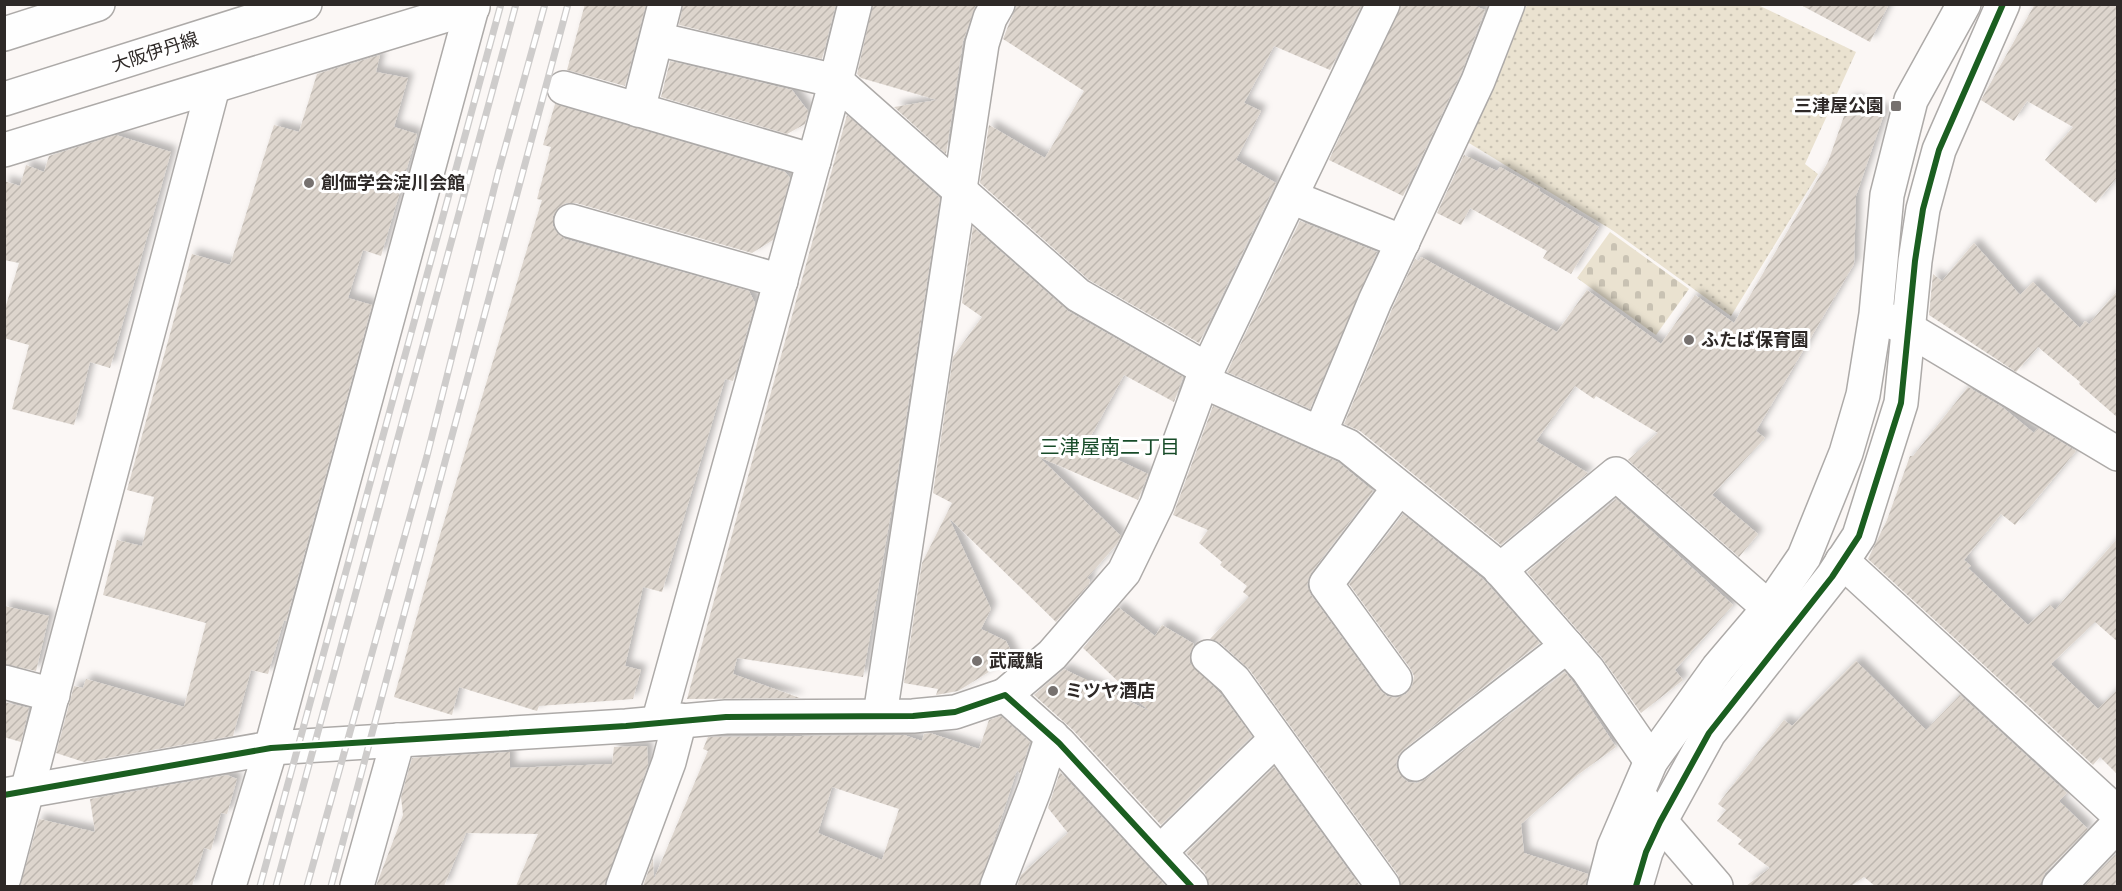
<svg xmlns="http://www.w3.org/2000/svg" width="2122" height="891" font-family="'Golos Text','Noto Sans JP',sans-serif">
<defs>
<pattern id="cemetery-stones" width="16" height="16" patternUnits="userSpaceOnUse" patternTransform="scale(1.5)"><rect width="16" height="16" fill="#eae2d0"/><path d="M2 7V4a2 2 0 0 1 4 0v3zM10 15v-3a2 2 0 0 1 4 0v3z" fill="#c9c2b3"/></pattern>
<pattern id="park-dots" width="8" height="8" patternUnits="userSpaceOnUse" patternTransform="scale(1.5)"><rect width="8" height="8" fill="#eae2d0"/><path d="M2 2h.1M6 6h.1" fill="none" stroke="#c9c2b3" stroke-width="1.8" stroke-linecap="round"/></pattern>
<pattern id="building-hatch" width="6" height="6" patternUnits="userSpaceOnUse" patternTransform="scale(1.5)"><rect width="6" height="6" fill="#ddd5cd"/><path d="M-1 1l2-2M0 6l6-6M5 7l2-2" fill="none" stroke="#beb7b0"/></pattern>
<filter id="shadow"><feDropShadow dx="5.5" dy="-5.5" stdDeviation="3" flood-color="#0004"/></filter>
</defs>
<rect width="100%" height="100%" fill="#fbf7f5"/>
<!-- cemetery -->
<path fill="url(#cemetery-stones)" d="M 1610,232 L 1689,289 L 1656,335 L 1577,278 Z"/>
<!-- park -->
<path fill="url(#park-dots)" d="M 1527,5 L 1758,5 L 1856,52 L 1805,164 L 1818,174 L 1731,316 L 1612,230 L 1464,140 Z"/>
<!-- building -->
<g fill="url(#building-hatch)" fill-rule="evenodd" filter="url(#shadow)">
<path d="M 585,4 L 646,4 L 625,86 L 567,70 Z"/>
<path d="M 683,4 L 836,4 L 822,59 L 679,25 Z"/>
<path d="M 873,4 L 976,4 L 963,41 L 946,154 L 894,107 L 937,100 L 861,78 L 857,74 Z"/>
<path d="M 1017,4 L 1362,4 L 1330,70 L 1274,46 L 1244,103 L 1261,111 L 1236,160 L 1276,183 L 1199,343 L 1089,280 L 980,183 L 989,125 L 1045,158 L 1084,91 L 1003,39 Z"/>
<path d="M 1401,4 L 1470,4 L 1485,10 L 1461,74 L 1403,196 L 1329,160 Z"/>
<path d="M 1799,4 L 1889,4 L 1870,42 Z"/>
<path d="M 2035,4 L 2118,4 L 2118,176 L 2096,203 L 2045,160 L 2073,127 L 2027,101 L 2014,121 L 1981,100 Z"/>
<path d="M 380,55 L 376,72 L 408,78 L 394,127 L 417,134 L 381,256 L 363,250 L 348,298 L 372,305 L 286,621 L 284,620 L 268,674 L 251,670 L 233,736 L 84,762 L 56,753 L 74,686 L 83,688 L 86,679 L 184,707 L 206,623 L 103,595 L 117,540 L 142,546 L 154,497 L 127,490 L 192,254 L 230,265 L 274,125 L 299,132 L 317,74 Z"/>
<path d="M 670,61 L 792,90 L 808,111 L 805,124 L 787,134 L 661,97 Z"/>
<path d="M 1850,99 L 1885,111 L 1856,196 L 1854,264 L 1756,431 L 1765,438 L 1712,495 L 1758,534 L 1739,557 L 1628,460 L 1658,433 L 1596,396 L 1594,399 L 1575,386 L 1536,441 L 1588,473 L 1501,545 L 1360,431 L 1344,424 L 1392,309 L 1415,259 L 1419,261 L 1421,257 L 1557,332 L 1587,290 L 1661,344 L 1695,295 L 1734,323 L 1828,162 Z"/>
<path d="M 555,104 L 785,172 L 790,178 L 773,240 L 752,253 L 576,203 L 566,203 L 558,208 L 553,216 L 553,226 L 558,234 L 565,239 L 749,291 L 755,303 L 733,381 L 725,379 L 662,592 L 643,587 L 625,666 L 641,670 L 633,699 L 539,706 L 537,711 L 459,687 L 452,715 L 394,697 L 440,535 L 542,200 L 537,199 L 551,147 L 543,145 Z"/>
<path d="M 847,115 L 940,198 L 897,477 L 863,677 L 737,658 L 733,674 L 800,698 L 687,699 Z"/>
<path d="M 116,135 L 171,152 L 110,368 L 90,362 L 74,425 L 12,409 L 29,345 L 4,338 L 4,312 L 19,263 L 4,260 L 4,181 L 20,186 L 26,165 L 44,172 L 49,156 Z"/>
<path d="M 1464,155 L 1497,171 L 1500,167 L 1540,189 L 1539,191 L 1599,227 L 1571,274 L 1543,258 L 1547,251 L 1470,208 L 1461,225 L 1437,213 Z"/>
<path d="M 1300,221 L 1377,252 L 1310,409 L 1227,372 Z"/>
<path d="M 973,227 L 1068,311 L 1183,377 L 1174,402 L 1124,375 L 1086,445 L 1148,474 L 1138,500 L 1039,457 L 1121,536 L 1117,544 L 1087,578 L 1090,580 L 1089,584 L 1056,622 L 949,518 L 991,609 L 981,629 L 1006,641 L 1016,661 L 1006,669 L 1010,659 L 958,691 L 936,695 L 938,689 L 904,683 L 922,563 L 952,503 L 933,493 L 953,357 L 982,317 L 962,303 Z"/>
<path d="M 1974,243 L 2020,295 L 2033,282 L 2080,328 L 2085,321 L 2089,324 L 2118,290 L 2118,418 L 2079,384 L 2080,382 L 2038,347 L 2016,372 L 1929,315 L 1933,274 L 1942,281 Z"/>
<path d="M 1968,387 L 2002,407 L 2034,433 L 2038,428 L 2076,451 L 2015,525 L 2001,514 L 1964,560 L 1971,566 L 1968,568 L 2028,625 L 2050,605 L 2055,610 L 2118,538 L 2118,642 L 2095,622 L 2051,664 L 2098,709 L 2118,689 L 2118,775 L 2100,757 L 2093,765 L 1868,559 L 1887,520 L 1910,456 L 1913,456 Z"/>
<path d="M 1213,406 L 1338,462 L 1373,491 L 1311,573 L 1307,585 L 1311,595 L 1380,690 L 1387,696 L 1396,698 L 1406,694 L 1412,686 L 1414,676 L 1410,668 L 1349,584 L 1403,514 L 1484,580 L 1540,643 L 1404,749 L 1398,756 L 1396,766 L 1401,776 L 1408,782 L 1417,783 L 1426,779 L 1565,672 L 1573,682 L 1616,747 L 1576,776 L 1521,824 L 1524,853 L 1588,874 L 1586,886 L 1401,886 L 1398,875 L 1249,669 L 1220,643 L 1210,639 L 1249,597 L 1243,592 L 1247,586 L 1220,565 L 1222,562 L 1199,543 L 1208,530 L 1173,515 Z"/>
<path d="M 1616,499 L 1733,605 L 1675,670 L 1683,680 L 1641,713 L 1602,658 L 1527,572 Z"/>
<path d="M 4,606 L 49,616 L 36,671 L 4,664 Z"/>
<path d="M 1118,607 L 1155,636 L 1162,625 L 1194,644 L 1190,653 L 1190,663 L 1220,693 L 1252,736 L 1161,825 L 1073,730 L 1034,695 L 1064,669 L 1149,711 L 1083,648 Z"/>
<path d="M 1856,661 L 1926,730 L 1960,695 L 2067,793 L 2059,801 L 2088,829 L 2045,873 L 2041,886 L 1875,886 L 1864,877 L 1851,886 L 1746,886 L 1770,868 L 1738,844 L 1742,840 L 1717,821 L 1726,810 L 1718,804 L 1784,720 L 1792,726 Z"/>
<path d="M 4,702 L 29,708 L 21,742 L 4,737 Z"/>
<path d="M 1001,716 L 1030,742 L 1020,774 L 1017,770 L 979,886 L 643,886 L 653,858 L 654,879 L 708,751 L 703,749 L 708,737 L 904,735 L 922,741 L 924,734 L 930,733 L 979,749 L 989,720 ZM 832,787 L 899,809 L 882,860 L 818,833 Z"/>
<path d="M 647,746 L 648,765 L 605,886 L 516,886 L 538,834 L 466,833 L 444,886 L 376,886 L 403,815 L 401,797 L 412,758 L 510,752 L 510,768 L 612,764 L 614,747 Z"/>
<path d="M 1274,767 L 1360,886 L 1209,886 L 1205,873 L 1186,853 Z"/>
<path d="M 1060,772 L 1166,886 L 1017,886 L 1021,875 L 1068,833 L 1048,808 Z"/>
<path d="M 227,775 L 237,779 L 227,814 L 221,813 L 211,850 L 204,848 L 192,886 L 20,886 L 39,819 L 95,832 L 90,799 Z"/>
<path d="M 2115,855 L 2118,857 L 2118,886 L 2084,886 Z"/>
</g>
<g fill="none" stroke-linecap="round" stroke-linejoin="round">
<!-- street casing -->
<g stroke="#adaaa8" stroke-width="36">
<g id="street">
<path d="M 4,34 L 98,4"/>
<path d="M 657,39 L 836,81 L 1078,295 L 1208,370"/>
<path d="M 564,88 L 814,161"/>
<path d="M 638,110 L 665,4"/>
<path d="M 4,150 L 473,7"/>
<path d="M 1291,197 L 1403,242"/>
<path d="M 571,221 L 781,281"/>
<path d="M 1883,318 L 1910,330 L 2118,454"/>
<path d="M 1202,381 L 1348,446 L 1497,566 L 1588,670 L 1651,761"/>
<path d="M 1320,433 L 1375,301 L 1478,81 L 1508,4"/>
<path d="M 1842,561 L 2118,814"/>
<path d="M 1500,570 L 1616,474 L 1769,608"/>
<path d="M 1208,657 L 1234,680 L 1383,886"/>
<path d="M 1395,679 L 1326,584 L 1399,488"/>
<path d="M 4,682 L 53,695"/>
<path d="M 1005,695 L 1052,655 L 1124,572 L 1157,504 L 1202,381 L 1383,4"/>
<path d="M 880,715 L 982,44 L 990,18 L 998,4"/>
<path d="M 658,723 L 836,81 L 855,4"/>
<path d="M 1415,764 L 1567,646"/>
<path d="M 4,795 L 271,748 L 626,726 L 726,717 L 913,716 L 955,712 L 1005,695 L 1059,743 L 1191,886"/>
<path d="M 1643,801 L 1716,886"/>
<path d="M 1160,852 L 1276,739"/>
<path d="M 4,878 L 213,87"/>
<path d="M 229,886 L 271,748 L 473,4"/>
<path d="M 357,886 L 398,740"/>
<path d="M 623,886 L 669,762 L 680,720"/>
<path d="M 997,886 L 1035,788 L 1052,736"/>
<path d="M 2059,886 L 2118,824"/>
</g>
</g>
<!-- secondary casing -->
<g stroke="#adaaa8" stroke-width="36">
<g id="secondary">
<path d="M 1604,886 L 1614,847 L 1651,761 L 1718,668 L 1769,608 L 1804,557 L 1846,453 L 1863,395 L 1876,314 L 1887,195 L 1911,100 L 1964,4"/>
<path d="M 1636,886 L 1646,852 L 1660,822 L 1709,733 L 1832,577 L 1859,536 L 1901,403 L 1915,261 L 1923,209 L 1939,150 L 2003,4"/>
</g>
</g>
<!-- primary casing -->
<g stroke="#adaaa8" stroke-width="36">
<path id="primary" d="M 4,99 L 305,4"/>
</g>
<!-- street -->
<use href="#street" stroke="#fefefe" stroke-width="33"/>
<!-- secondary -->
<use href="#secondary" stroke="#fefefe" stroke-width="33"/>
<!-- primary -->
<use href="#primary" stroke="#fefefe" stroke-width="33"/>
<!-- rail casing -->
<g stroke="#cecccb" stroke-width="7">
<g id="rail">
<path d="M 260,886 L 501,4"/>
<path d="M 276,886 L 516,4"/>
<path d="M 307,886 L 427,456 L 498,173 L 545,4"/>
<path d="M 331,886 L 568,4"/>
</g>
</g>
<!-- rail -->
<use href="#rail" stroke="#fff" stroke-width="4.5" stroke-dasharray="14" stroke-linecap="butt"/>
<!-- cycleway casing -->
<g stroke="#fff" stroke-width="10">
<g id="cycleway">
<path d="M 4,795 L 271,748 L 626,726 L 726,717 L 913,716 L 955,712 L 1005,695 L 1059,743 L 1191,886"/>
<path d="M 1636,886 L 1646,852 L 1660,822 L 1709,733 L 1832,577 L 1859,536 L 1901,403 L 1915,261 L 1923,209 L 1939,150 L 2003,4"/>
</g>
</g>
<!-- cycleway -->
<use href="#cycleway" stroke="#1b5e20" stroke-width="6"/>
</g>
<!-- markers -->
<g fill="#76716f" stroke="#fff" stroke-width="2">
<rect x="1890" y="100" width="12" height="12" rx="3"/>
<circle cx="309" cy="183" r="6"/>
<circle cx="1689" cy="340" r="6"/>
<circle cx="977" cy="661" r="6"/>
<circle cx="1053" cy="691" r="6"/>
</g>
<g text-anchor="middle" stroke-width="6" stroke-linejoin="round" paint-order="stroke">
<!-- street labels -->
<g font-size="18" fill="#2e2927" stroke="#fff">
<text transform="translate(155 52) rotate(-18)" y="6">大阪伊丹線</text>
</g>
<!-- poi labels -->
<g font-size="18" font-weight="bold" fill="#2e2927" stroke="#fff" text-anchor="start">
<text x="1884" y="112" text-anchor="end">三津屋公園</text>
<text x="321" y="189">創価学会淀川会館</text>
<text x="1701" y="346">ふたば保育園</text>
<text x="989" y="667">武蔵鮨</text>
<text x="1065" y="697">ミツヤ酒店</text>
</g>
<!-- neighbourhood labels -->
<g font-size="20" fill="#174b28" stroke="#fff">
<text x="1110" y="454">三津屋南二丁目</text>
</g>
</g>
<!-- border -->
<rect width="2122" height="891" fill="none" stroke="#2e2927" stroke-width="12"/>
</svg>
